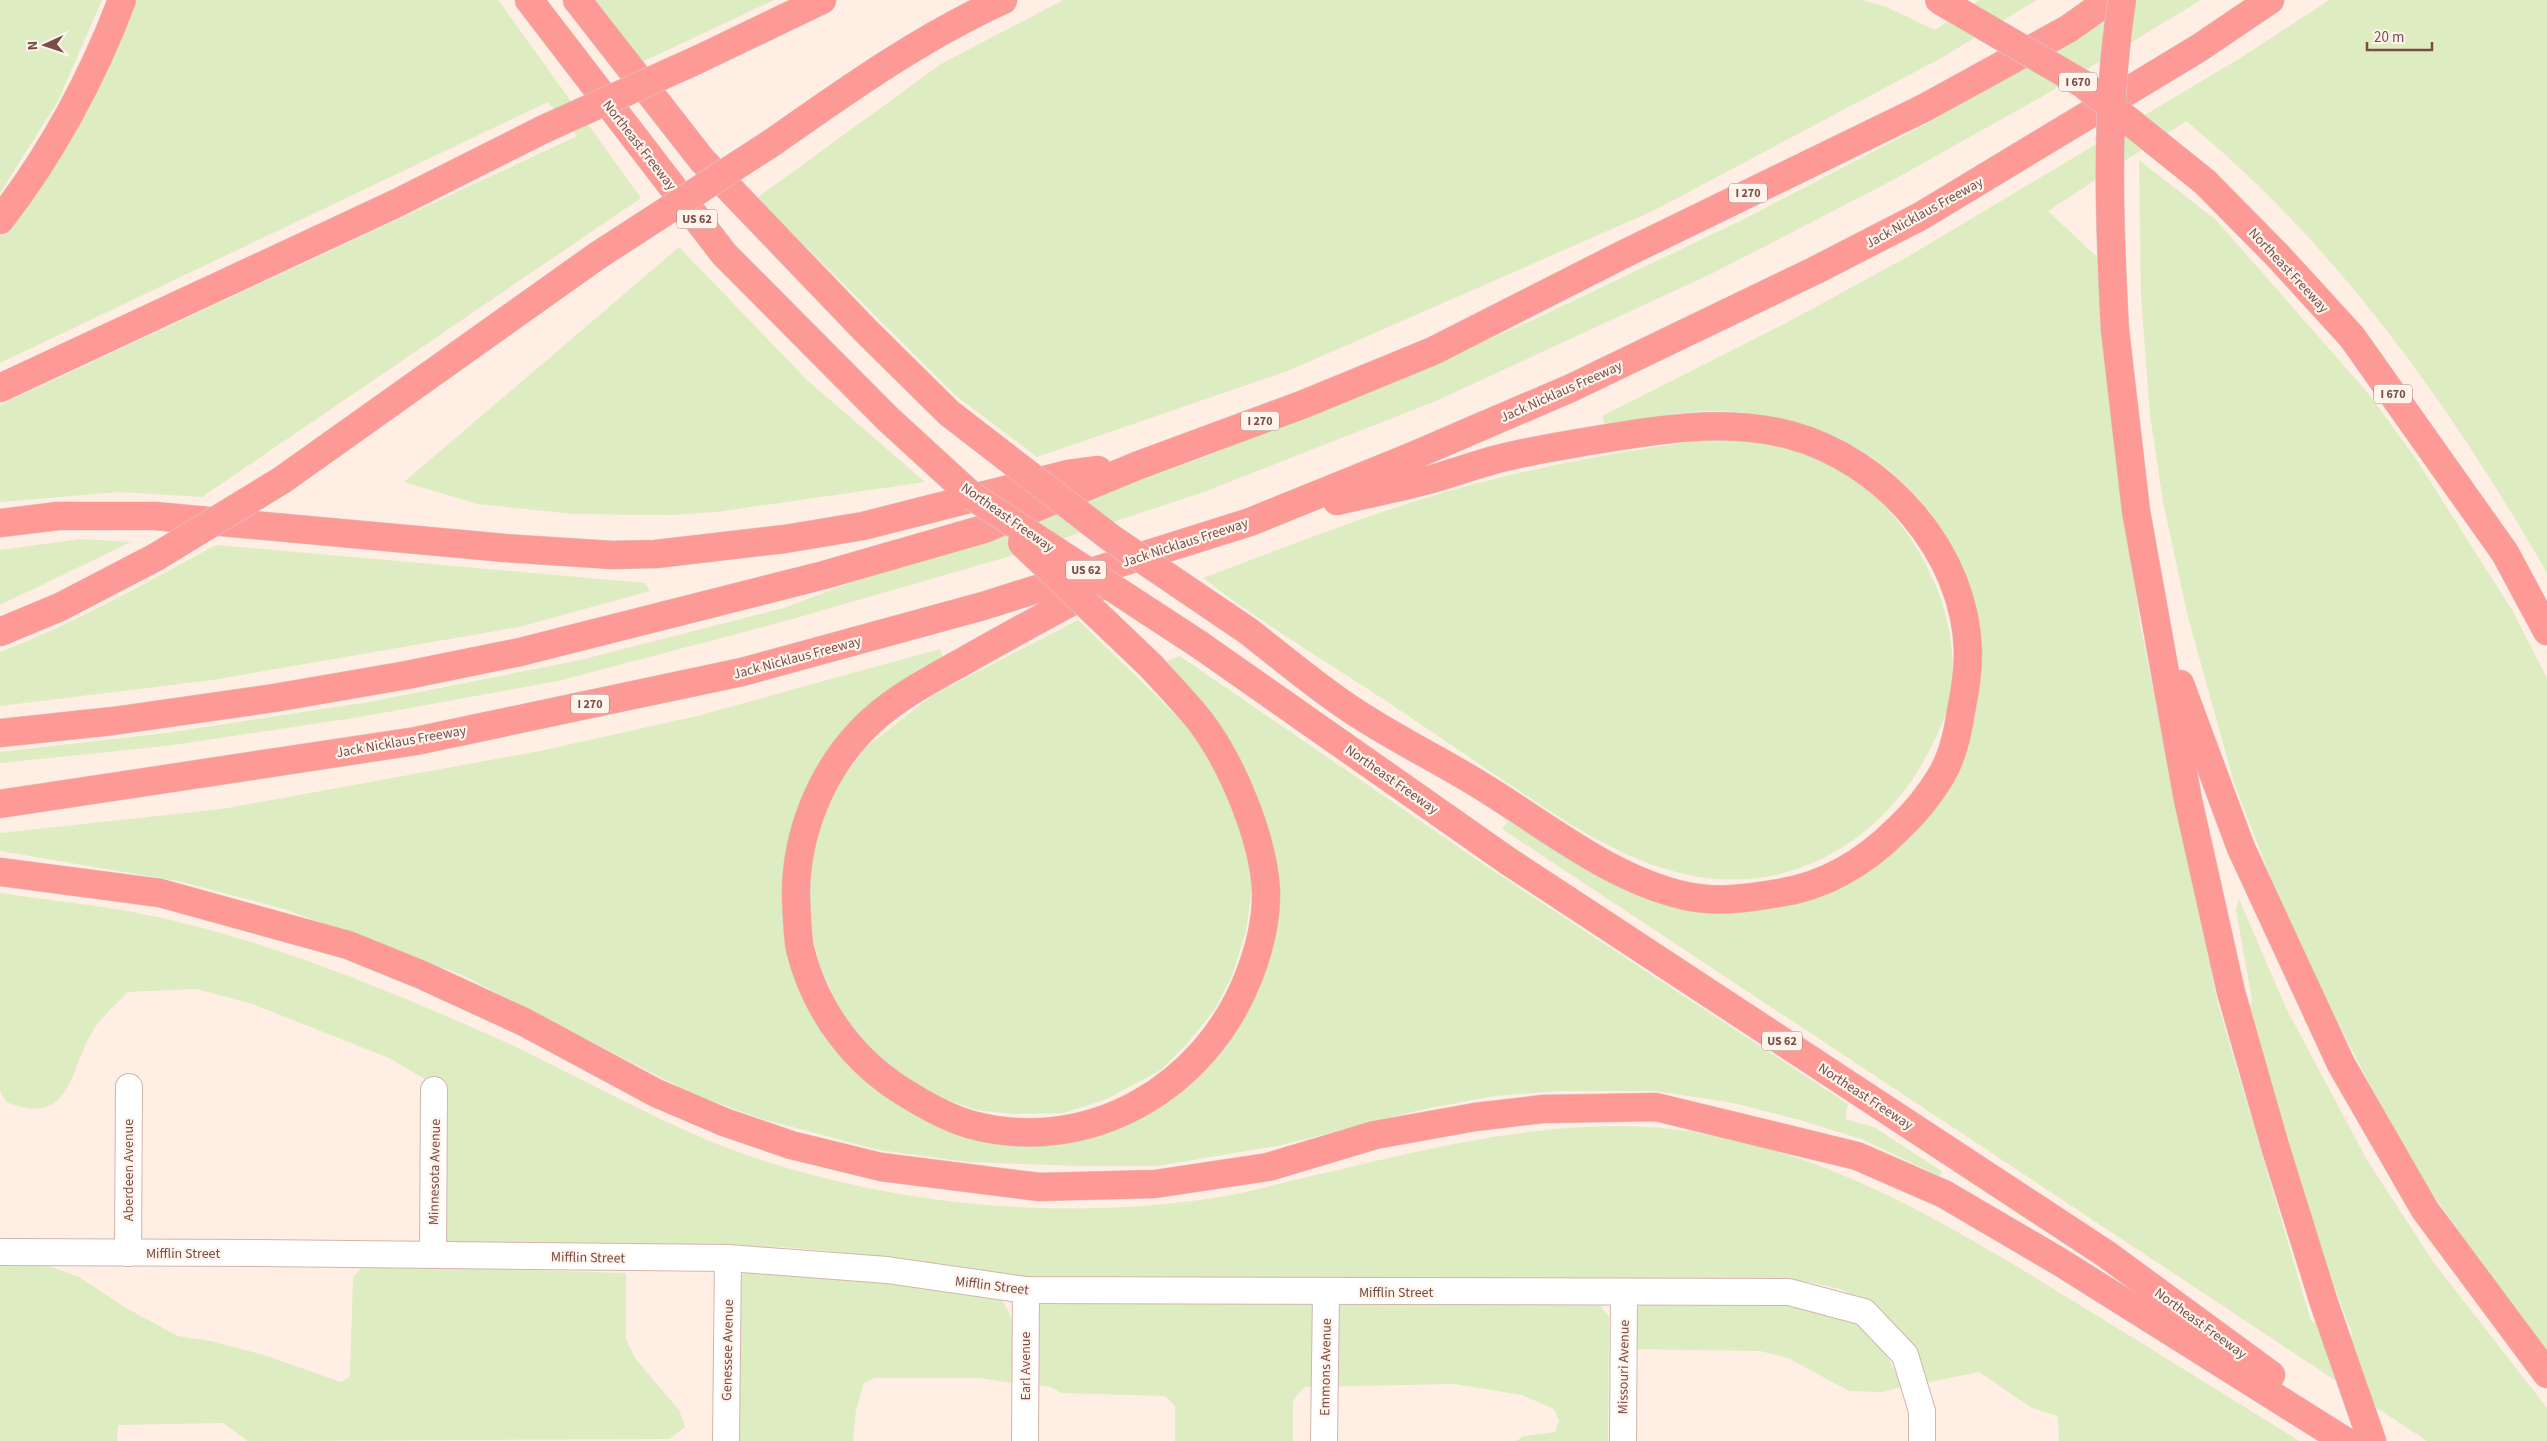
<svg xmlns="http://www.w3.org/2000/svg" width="2547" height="1441" font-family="'Source Sans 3',sans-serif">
<rect width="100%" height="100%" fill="#feeee4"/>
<!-- green -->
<g fill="#ddedc1">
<path d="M 0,0 L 102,0 L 58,101 L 0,193 Z"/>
<path d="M 133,0 L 498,0 L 641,198 L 202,497 L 119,492 L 0,502 L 0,405 L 577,136 L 548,102 L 0,363 L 0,236 L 36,188 Z"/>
<path d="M 592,0 L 774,0 L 638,64 Z"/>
<path d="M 1063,0 L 1862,0 L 1884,6 L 1935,30 L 1979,0 L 2037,0 L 1943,57 L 1653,211 L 1290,370 L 1037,457 L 955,395 L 757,198 L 941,64 Z"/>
<path d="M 2134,0 L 2201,0 L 2043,96 L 1893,180 L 1713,273 L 1436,401 L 1201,493 L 1007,557 L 782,622 L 558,681 L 360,717 L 166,746 L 0,763 L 0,752 L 166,733 L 369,702 L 580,660 L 784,608 L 979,534 L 1207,456 L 1380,386 L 1531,321 L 1740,221 L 1928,123 Z"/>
<path d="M 2329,0 L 2547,0 L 2547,573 C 2451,406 2336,244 2186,121 L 2048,211 L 2097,257 L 2101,328 L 2140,623 L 2165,751 L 2218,1004 L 2311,1321 L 2353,1336 C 2311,1230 2280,1120 2249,1010 L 2252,1000 L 2236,910 L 2239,899 L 2286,1008 L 2367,1160 L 2434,1263 L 2547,1408 L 2547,1441 L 2427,1441 L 1502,829 L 1508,821 L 1582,866 L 1745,909 L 1930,809 C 1941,763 1951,716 1962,670 C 1967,651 1975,630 1976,611 C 1977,596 1953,549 1945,535 C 1896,453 1811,413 1717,411 C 1679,411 1642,419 1605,425 L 1602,416 L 1788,322 L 1909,256 L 2242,57 Z"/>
<path d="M 2139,160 L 2216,220 L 2368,393 L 2416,459 L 2512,610 L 2547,678 L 2547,1353 L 2510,1305 L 2423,1180 L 2369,1083 L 2320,988 L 2270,876 L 2234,783 L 2188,617 L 2163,502 L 2150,415 L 2141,297 Z"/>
<path d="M 679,247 L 806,379 L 925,482 L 716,512 L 669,515 L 573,514 L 478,504 L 404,482 Z"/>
<path d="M 1701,440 C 1741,441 1783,441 1820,458 C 1903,497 1969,608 1949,701 C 1946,717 1939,731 1932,745 C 1890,834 1800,893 1699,877 C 1628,865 1567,823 1509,784 C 1472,759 1435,734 1398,709 C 1333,665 1265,626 1203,578 C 1289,546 1375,511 1464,487 C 1542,465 1621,452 1701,440 Z"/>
<path d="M 81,539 L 131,542 L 0,605 L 0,550 Z"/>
<path d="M 216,545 L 645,583 L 650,591 L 519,627 L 212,680 L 0,706 L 0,652 C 75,623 145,583 216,545 Z"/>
<path d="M 1078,620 L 1183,722 L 1208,755 L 1229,798 L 1247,851 L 1253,883 L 1246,931 L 1232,976 L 1215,1009 L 1187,1044 L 1161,1070 L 1107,1099 L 1064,1113 L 1013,1114 L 976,1110 L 939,1097 L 891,1067 L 860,1038 L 838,1006 L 819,964 L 810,922 L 809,878 L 815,837 L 838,784 L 865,748 L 933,695 Z"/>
<path d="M 940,649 L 943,657 L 917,670 L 884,693 L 854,720 L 824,756 L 807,786 L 791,831 L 784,875 L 783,915 L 788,951 L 854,1069 L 895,1103 L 935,1123 L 1070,1138 L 1235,1031 L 1258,992 L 1270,956 L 1276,886 L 1162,663 L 1180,656 L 1483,864 L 1848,1104 L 1845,1119 L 1874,1127 L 1943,1172 L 1939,1176 L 1864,1140 L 1800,1120 L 1733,1103 L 1656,1091 L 1559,1091 L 1496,1096 L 1424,1109 L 1282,1145 L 1157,1166 L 1078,1166 L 968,1162 L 879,1150 L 762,1119 L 693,1094 L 462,975 L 284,909 L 178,881 L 0,851 L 0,833 L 222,809 L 540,751 L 697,716 Z"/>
<path d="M 0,893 C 40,899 81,903 122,910 C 250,933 374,984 492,1036 C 559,1066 623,1103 691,1133 C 742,1156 799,1173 854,1185 C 973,1211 1100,1216 1220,1197 C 1252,1192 1284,1182 1316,1175 C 1415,1152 1515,1126 1618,1126 C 1786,1126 1931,1213 2070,1299 C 2146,1346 2223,1393 2299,1441 L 2059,1441 L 2058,1416 L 2032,1408 L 1979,1372 L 1925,1383 L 1861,1299 L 1840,1289 L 1809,1282 L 1080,1280 L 990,1277 L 829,1251 L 780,1247 L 445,1244 L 444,1096 L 423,1078 L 389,1058 L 250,1003 L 196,989 L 128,992 C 117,1003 105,1014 96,1026 C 68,1066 75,1129 6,1102 L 0,1091 Z"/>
<path d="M 32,1260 L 79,1277 L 126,1308 L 178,1336 L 211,1341 L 264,1355 L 341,1382 L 350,1376 L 353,1277 L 365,1265 L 626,1273 L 626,1339 L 635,1358 L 679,1410 L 685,1427 L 669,1439 L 248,1441 L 223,1423 L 118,1425 L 117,1441 L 0,1441 L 0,1261 Z"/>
<path d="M 765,1267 L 1000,1298 C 1020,1321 1013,1354 1013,1383 L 980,1378 L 875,1378 L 864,1383 L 856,1410 L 853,1441 L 736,1441 L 738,1278 L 751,1269 Z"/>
<path d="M 1048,1298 L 1599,1304 L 1609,1317 L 1608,1441 L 1516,1441 L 1524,1436 L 1555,1432 L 1559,1421 L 1554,1409 L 1522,1395 L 1454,1384 L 1304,1387 L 1293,1401 L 1293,1441 L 1175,1441 L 1175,1406 L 1165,1396 L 1061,1393 L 1051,1387 L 1029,1384 L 1035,1308 Z"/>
<path d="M 1646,1302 C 1708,1302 1819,1291 1868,1333 C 1884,1346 1894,1369 1903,1387 L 1882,1392 L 1849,1391 L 1788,1358 L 1760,1351 L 1627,1349 L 1634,1309 Z"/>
</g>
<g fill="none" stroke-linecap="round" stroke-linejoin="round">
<!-- minor casing -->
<g stroke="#d3b5ac" stroke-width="28">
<g id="minor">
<path d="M 0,1252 L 258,1253 L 728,1258 L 887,1270 L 1026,1290 L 1789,1292 L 1864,1312 L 1905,1355 L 1922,1411 L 1922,1441"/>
<path d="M 128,1253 L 129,1087"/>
<path d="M 433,1255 L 434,1090"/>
<path d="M 726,1441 L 728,1258"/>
<path d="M 1025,1441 L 1026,1290"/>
<path d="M 1324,1441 L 1326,1292"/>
<path d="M 1623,1441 L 1624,1293"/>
</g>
</g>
<!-- highway casing -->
<g stroke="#d9cdcb" stroke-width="29">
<g id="highway">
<path d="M 529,0 L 724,254 L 888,419 L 972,496"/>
<path d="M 577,0 L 702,160 L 865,330 L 949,413"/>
<path d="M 697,60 L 822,0"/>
<path d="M 773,142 C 847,90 920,38 1003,0"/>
<path d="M 2205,182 L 2278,256 L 2352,337 L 2505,553 L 2547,631"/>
<path d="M 0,220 C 51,155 93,77 122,0"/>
<path d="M 2115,330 L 2136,511 L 2188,800 L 2231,992 L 2275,1146 L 2324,1303 L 2372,1441"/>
<path d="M 0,388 L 397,203 L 544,129"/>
<path d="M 282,480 L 597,256"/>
<path d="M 0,523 L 58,516 L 155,516 L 505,548 L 612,555 L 656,554 L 785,539 L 863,526 L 1068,474 L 1098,470"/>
<path d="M 1099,587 C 1054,611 1008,636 964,661 C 928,681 889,701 861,731 C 819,775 795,838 796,898 C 797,915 797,933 800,949 C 816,1013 856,1065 912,1097 C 930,1108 951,1119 972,1125 C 1090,1156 1206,1087 1249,976 C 1259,950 1267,919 1266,890 C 1263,837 1232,763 1200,721 C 1185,702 1167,684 1151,666"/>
<path d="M 1248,631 C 1280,656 1311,682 1343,704 C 1390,737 1443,761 1491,792 C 1553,831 1614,880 1686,896 C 1717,903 1749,898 1779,893 C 1825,886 1865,862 1898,829 C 1914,814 1929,796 1941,776 C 1952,758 1958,732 1961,711 C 1965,692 1968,672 1968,652 C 1966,552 1884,460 1790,435 C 1733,420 1677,427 1620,436 C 1578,443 1535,449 1494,460 C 1472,466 1450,474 1428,480 C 1398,488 1367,494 1337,501"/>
<path d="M 0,632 L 60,607 L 156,557"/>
<path d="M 1200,645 L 1508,861 L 2106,1254 L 2271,1375"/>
<path d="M 2180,684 L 2241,848 L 2341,1064 L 2425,1210 L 2547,1374"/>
<path d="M 0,733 L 113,721 L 274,698 L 407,675 L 520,652 L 824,575 L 984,529 L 1139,465 L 1304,404 L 1433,351 L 1622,255 L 1924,108 L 2068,29 L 2109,0"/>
<path d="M 0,804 L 416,741 L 742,672 L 983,606 L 1250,522 L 1408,458 L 1571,388 L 1816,270 L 1921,216 L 2199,48 L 2270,0"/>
<path d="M 0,872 L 160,893 L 348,945 L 422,975 L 524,1022 L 656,1093 L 724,1122 L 791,1145 L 881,1167 L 1039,1187 L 1155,1184 L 1268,1167 L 1375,1135 L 1475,1117 L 1543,1109 L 1656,1107 L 1857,1156 L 1944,1194 L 2060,1262 L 2345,1441"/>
</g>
</g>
<!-- minor -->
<use href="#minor" stroke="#fff" stroke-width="26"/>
<!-- highway -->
<use href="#highway" stroke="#fd9a96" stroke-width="28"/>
<!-- highway-bridge casing -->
<g stroke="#d9cdcb" stroke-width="29" stroke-linecap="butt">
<g id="highway-bridge">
<path d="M 1939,0 L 2083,84 L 2205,182"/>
<path d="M 544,129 L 697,60"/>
<path d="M 597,256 L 773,142"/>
<path d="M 2115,330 C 2109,220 2105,108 2122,0"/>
<path d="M 949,413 L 1111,538 L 1248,631"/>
<path d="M 972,496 L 1200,645"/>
<path d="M 1022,543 L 1151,666"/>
<path d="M 156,557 L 282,480"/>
</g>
</g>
<!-- highway-bridge -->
<use href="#highway-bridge" stroke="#fd9a96" stroke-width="28"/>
</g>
<g text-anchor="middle" stroke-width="4.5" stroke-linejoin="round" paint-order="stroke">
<!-- shield labels -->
<g fill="#fff4ec" stroke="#a18078" stroke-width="1">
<rect x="2059" y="72.5" width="38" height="19" rx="4"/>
<rect x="1729" y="183.5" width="38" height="19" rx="4"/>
<rect x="677" y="209.5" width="40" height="19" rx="4"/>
<rect x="2374" y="384.5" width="38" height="19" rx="4"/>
<rect x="1241" y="411.5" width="38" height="19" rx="4"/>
<rect x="1066" y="560.5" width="40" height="19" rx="4"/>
<rect x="571" y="694.5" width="38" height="19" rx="4"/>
<rect x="1762" y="1031.5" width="40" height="19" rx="4"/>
</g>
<g font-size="12" font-weight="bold" fill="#794e47">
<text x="2078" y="86">I 670</text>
<text x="1748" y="197">I 270</text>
<text x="697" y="223">US 62</text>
<text x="2393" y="398">I 670</text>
<text x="1260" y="425">I 270</text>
<text x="1086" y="574">US 62</text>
<text x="590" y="708">I 270</text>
<text x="1782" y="1045">US 62</text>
</g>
<!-- street labels -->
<g font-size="14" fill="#794e47" stroke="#fff4ec">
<text transform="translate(640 145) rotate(52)" y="5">Northeast Freeway</text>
<text transform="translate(1924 212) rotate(-29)" y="5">Jack Nicklaus Freeway</text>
<text transform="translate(2289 270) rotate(47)" y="5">Northeast Freeway</text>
<text transform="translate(1561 391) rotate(-24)" y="5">Jack Nicklaus Freeway</text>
<text transform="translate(1008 517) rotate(35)" y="5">Northeast Freeway</text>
<text transform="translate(1185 542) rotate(-18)" y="5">Jack Nicklaus Freeway</text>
<text transform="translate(797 657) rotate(-15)" y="5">Jack Nicklaus Freeway</text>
<text transform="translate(401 741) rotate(-10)" y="5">Jack Nicklaus Freeway</text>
<text transform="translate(1392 779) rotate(35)" y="5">Northeast Freeway</text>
<text transform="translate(1866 1096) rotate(33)" y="5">Northeast Freeway</text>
<text transform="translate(128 1170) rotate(-90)" y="5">Aberdeen Avenue</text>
<text transform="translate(434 1172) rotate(-89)" y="5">Minnesota Avenue</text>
<text x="183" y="1258">Mifflin Street</text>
<text transform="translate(588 1257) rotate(1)" y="5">Mifflin Street</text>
<text transform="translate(992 1285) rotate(7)" y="5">Mifflin Street</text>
<text x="1396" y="1297">Mifflin Street</text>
<text transform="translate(2201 1323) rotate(36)" y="5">Northeast Freeway</text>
<text transform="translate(727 1350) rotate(-89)" y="5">Genessee Avenue</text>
<text transform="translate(1025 1366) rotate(-90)" y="5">Earl Avenue</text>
<text transform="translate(1325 1367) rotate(-89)" y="5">Emmons Avenue</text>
<text transform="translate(1623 1367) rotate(-89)" y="5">Missouri Avenue</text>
</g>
</g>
<!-- north arrow -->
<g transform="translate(45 45) rotate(267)" stroke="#fff4ec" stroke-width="4" paint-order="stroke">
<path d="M0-4L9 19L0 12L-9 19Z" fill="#794e47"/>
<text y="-8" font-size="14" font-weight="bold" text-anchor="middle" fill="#794e47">N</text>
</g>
<!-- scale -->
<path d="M2367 42v8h65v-8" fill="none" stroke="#794e47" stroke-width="2.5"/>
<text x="2374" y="42" font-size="15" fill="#794e47" stroke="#fff4ec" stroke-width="4" paint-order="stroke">20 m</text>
</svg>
